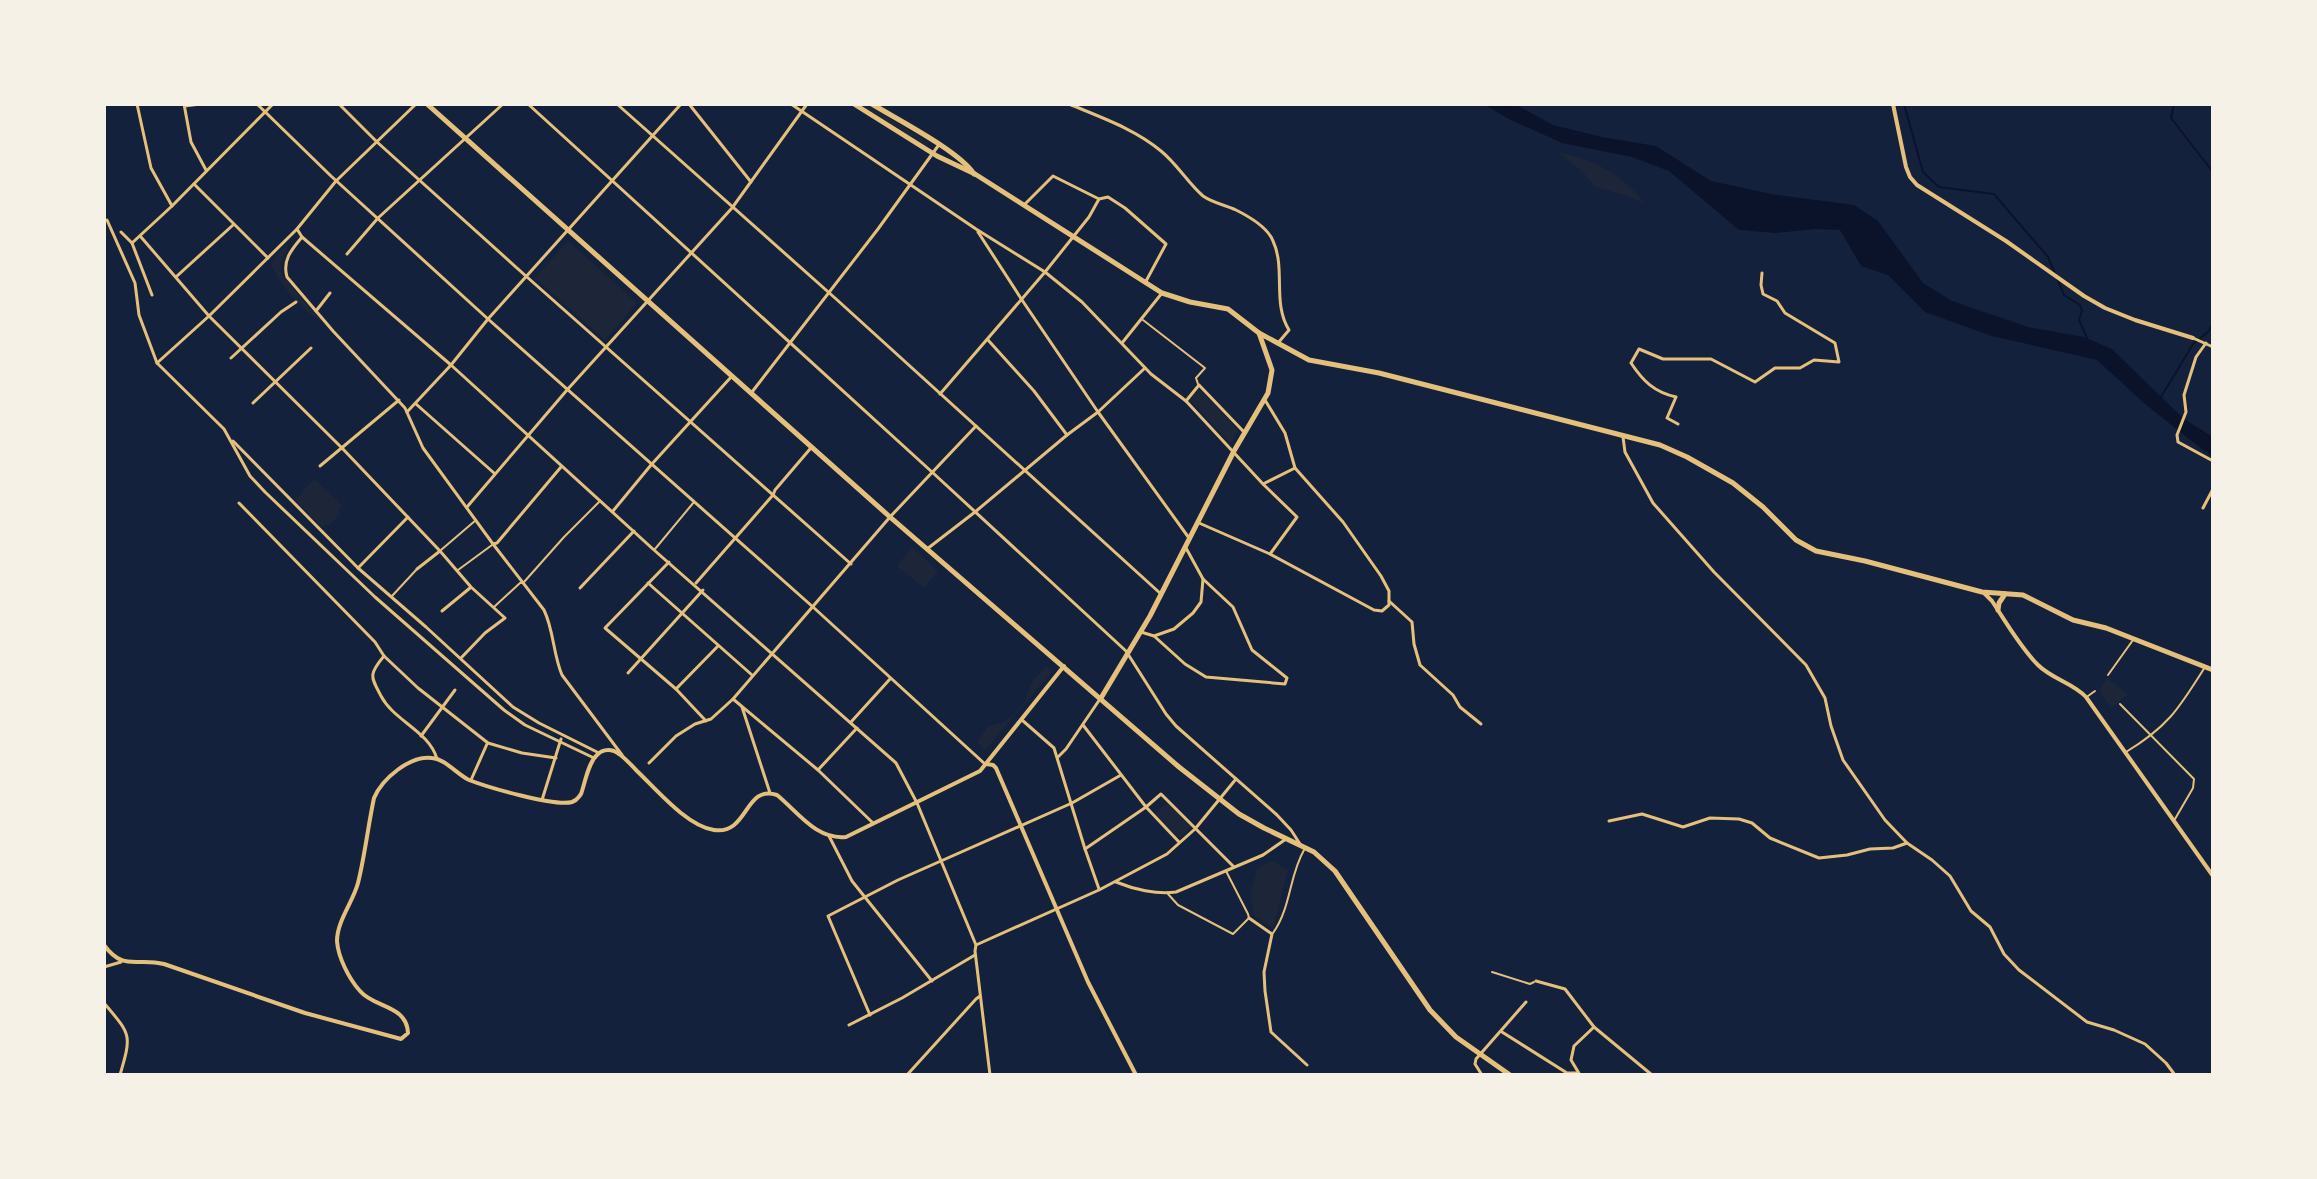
<svg xmlns="http://www.w3.org/2000/svg" width="2317" height="1179" font-family="'IBM Plex Sans',sans-serif">
<rect width="100%" height="100%" fill="#14213d"/>
<!-- green -->
<g fill="#1d2539">
<path d="M 859,104 L 867,104 L 929,143 L 927,146 Z"/>
<path d="M 1557,152 C 1592,158 1624,175 1645,204 L 1625,195 L 1595,187 L 1582,171 Z"/>
<path d="M 568,241 L 637,303 L 605,340 L 535,278 Z"/>
<path d="M 289,243 L 281,265 L 282,275 L 321,321 C 301,310 281,285 271,265 L 275,255 Z"/>
<path d="M 1199,389 L 1238,430 L 1231,444 L 1190,400 Z"/>
<path d="M 314,479 L 343,506 L 338,511 L 341,514 L 328,526 L 326,524 L 323,528 L 295,500 Z"/>
<path d="M 912,547 L 938,571 L 924,588 L 897,566 Z"/>
<path d="M 1046,666 L 1053,671 L 985,750 L 977,742 L 988,726 L 1002,723 L 1013,715 L 1025,701 L 1032,682 Z"/>
<path d="M 2107,678 L 2128,694 L 2112,708 L 2099,691 Z"/>
<path d="M 1167,803 L 1191,827 L 1179,838 L 1155,814 Z"/>
<path d="M 1272,861 L 1288,870 L 1273,928 L 1254,916 L 1250,894 L 1257,869 Z"/>
</g>
<!-- water -->
<path fill="#0b132b" d="M 1483,104 L 1515,104 L 1553,125 L 1602,137 L 1656,146 L 1711,181 L 1771,194 L 1854,205 L 1878,221 L 1923,283 L 1952,301 L 2028,327 L 2084,337 L 2112,349 L 2184,419 L 2213,437 L 2213,458 L 2145,404 L 2097,360 L 1992,336 L 1925,312 L 1888,275 L 1861,266 L 1840,230 L 1816,229 L 1776,233 L 1739,230 L 1669,171 L 1632,157 L 1562,143 L 1509,119 Z"/>
<g fill="none" stroke-linecap="round" stroke-linejoin="round">
<!-- stream -->
<g stroke="#0b132b" stroke-width="2">
<path d="M 1904,104 L 1923,172 L 1939,187 L 1994,194 L 2048,257 L 2064,295 L 2080,305 L 2082,311 L 2079,320 L 2087,338"/>
<path d="M 2174,104 L 2171,118 L 2213,172"/>
<path d="M 2161,397 L 2193,344 L 2208,332 L 2213,324"/>
</g>
<!-- service -->
<g stroke="#e5c07b" stroke-width="2">
<path d="M 1143,320 L 1205,368 L 1196,378 L 1198,384"/>
<path d="M 655,549 L 694,502"/>
<path d="M 524,582 L 564,537 L 599,502"/>
<path d="M 2108,675 L 2133,640"/>
<path d="M 2088,696 L 2095,691"/>
<path d="M 2120,704 L 2194,779 L 2193,788 L 2175,819"/>
<path d="M 2126,752 C 2169,726 2179,708 2205,667"/>
<path d="M 1168,894 L 1178,905 L 1233,934 L 1249,918 L 1248,914 L 1226,871"/>
</g>
<!-- pedestrian -->
<g stroke="#e5c07b" stroke-width="2">
<path d="M 441,550 L 476,520"/>
<path d="M 458,570 L 492,545"/>
<path d="M 392,596 L 417,569"/>
<path d="M 494,607 L 520,583 L 523,583"/>
<path d="M 1273,933 C 1291,908 1289,876 1304,850"/>
<path d="M 1492,972 L 1530,984 L 1534,982"/>
</g>
<!-- minor -->
<g stroke="#e5c07b" stroke-width="3">
<path d="M 137,104 L 151,168 L 172,206"/>
<path d="M 184,104 L 191,142 L 206,170"/>
<path d="M 257,104 L 331,176 L 488,319 L 813,607 L 985,764"/>
<path d="M 339,104 L 377,142 L 527,277 L 851,564"/>
<path d="M 528,104 L 932,472 L 1126,651 L 1166,714 L 1176,726 L 1277,815 L 1291,830 L 1300,844"/>
<path d="M 617,104 L 835,298 L 1161,594"/>
<path d="M 689,104 L 751,182"/>
<path d="M 791,104 L 976,229 L 1045,272 L 1082,302 L 1151,374 L 1186,401 L 1263,484 L 1295,468 L 1343,522 L 1381,576 L 1389,591 L 1389,605 L 1382,611 L 1374,610 L 1270,554 L 1199,523"/>
<path d="M 1069,104 C 1100,117 1135,129 1161,151 C 1177,164 1188,183 1203,196 C 1213,203 1225,205 1236,210 C 1248,216 1268,228 1273,241 C 1286,269 1272,303 1289,330 L 1278,343"/>
<path d="M 185,106 L 200,104"/>
<path d="M 194,184 L 268,258"/>
<path d="M 1025,204 L 1053,176 L 1099,199"/>
<path d="M 107,220 L 135,283 L 139,315 L 157,363 L 224,429 L 250,476 L 265,492 L 375,597 L 504,710 L 525,725 L 594,758"/>
<path d="M 297,229 L 302,237 L 451,365 L 654,550 L 896,763 L 917,803 L 976,945 L 975,951 L 990,1075"/>
<path d="M 121,232 L 132,243 L 152,295"/>
<path d="M 978,232 L 1022,300 L 1098,412 L 1189,538"/>
<path d="M 141,237 L 209,316 L 342,448 L 440,551 L 471,587 L 505,618 L 485,633 L 461,658"/>
<path d="M 302,237 C 292,249 282,260 287,277 L 333,331 L 405,408 L 423,448 L 493,544 L 544,610 C 554,631 553,654 562,675 L 622,755"/>
<path d="M 132,243 L 172,206 L 273,104"/>
<path d="M 347,254 L 378,218 L 503,104"/>
<path d="M 177,276 L 233,225"/>
<path d="M 316,311 L 330,293"/>
<path d="M 2193,338 L 2213,347"/>
<path d="M 988,340 L 1034,391 L 1067,435"/>
<path d="M 1122,343 L 1162,293"/>
<path d="M 2206,343 L 2196,357 L 2184,395 L 2186,412 L 2177,435 L 2178,442 L 2213,461"/>
<path d="M 231,358 L 281,312 L 296,302"/>
<path d="M 157,363 L 209,316 L 297,229 L 336,181 L 416,104"/>
<path d="M 752,392 L 878,229 L 938,146"/>
<path d="M 940,394 L 1045,272 L 1089,217 L 1099,199 L 1108,197 L 1125,208 L 1166,244 L 1145,283"/>
<path d="M 1265,400 L 1285,433 L 1295,468"/>
<path d="M 1186,401 L 1199,385 L 1244,432"/>
<path d="M 253,403 L 311,348"/>
<path d="M 416,404 L 494,473"/>
<path d="M 407,412 L 451,365 L 488,319 L 681,104"/>
<path d="M 1678,424 L 1667,418 L 1676,397 C 1654,392 1643,381 1631,363 L 1639,349 L 1663,359 L 1711,359 L 1755,382 L 1775,368 L 1800,368 L 1814,360 L 1839,362 L 1835,343 L 1785,313 L 1777,301 L 1763,294 L 1761,285 L 1762,273"/>
<path d="M 1623,437 L 1625,452 L 1653,503 L 1714,572 L 1806,665 L 1825,698 L 1831,726 L 1843,760 L 1885,820 L 1907,843 L 1932,860 L 1950,876 L 1971,911 L 1990,927 L 2004,954 L 2019,970 L 2087,1022 L 2114,1030 L 2145,1044 L 2166,1063 L 2175,1075"/>
<path d="M 233,441 L 358,568 L 426,627 L 513,707 L 539,723 L 599,753"/>
<path d="M 320,466 L 399,400"/>
<path d="M 1264,485 L 1297,517 L 1270,554"/>
<path d="M 239,503 L 375,642 L 384,656 L 418,688 L 488,743 L 522,753 L 556,758"/>
<path d="M 467,507 L 567,390 L 732,208 L 807,104"/>
<path d="M 2203,508 L 2213,489"/>
<path d="M 613,511 L 651,465 L 732,376"/>
<path d="M 493,544 L 497,543 L 561,467"/>
<path d="M 927,549 L 975,512 L 1067,435 L 1098,412 L 1145,368"/>
<path d="M 669,562 L 605,628 L 676,689 L 706,721"/>
<path d="M 358,568 L 408,517"/>
<path d="M 417,569 L 440,551"/>
<path d="M 648,583 L 752,675"/>
<path d="M 696,583 L 773,495 L 775,490 L 810,449"/>
<path d="M 580,588 L 634,531"/>
<path d="M 1389,601 L 1412,622 L 1414,644 L 1420,665 L 1453,695 L 1460,707 L 1481,724"/>
<path d="M 442,611 L 470,588"/>
<path d="M 1141,632 L 1154,636 L 1174,629 L 1193,613 L 1201,602 L 1203,579 L 1186,548"/>
<path d="M 1154,636 L 1185,664 L 1206,677 L 1285,684 L 1287,678 L 1252,650 L 1233,607 L 1203,579"/>
<path d="M 384,656 C 368,675 371,677 381,696 C 394,721 429,731 437,759"/>
<path d="M 628,673 L 703,590"/>
<path d="M 676,689 L 718,646"/>
<path d="M 733,699 L 818,770 L 873,823"/>
<path d="M 742,707 L 770,793"/>
<path d="M 1022,720 L 1054,748 L 1085,849"/>
<path d="M 851,722 L 890,679"/>
<path d="M 1083,725 L 1146,807 L 1179,842"/>
<path d="M 421,736 L 455,690"/>
<path d="M 1058,757 L 1066,749 L 1100,699"/>
<path d="M 649,763 L 676,736 L 695,724 L 711,719 L 733,699 L 890,517 L 976,426"/>
<path d="M 818,770 L 857,728"/>
<path d="M 471,780 L 487,744"/>
<path d="M 542,800 L 561,739"/>
<path d="M 1609,821 L 1642,814 L 1683,827 L 1710,818 L 1739,819 L 1752,823 L 1770,838 L 1819,858 L 1847,855 L 1870,849 L 1893,848 L 1907,843"/>
<path d="M 829,836 L 852,881 L 932,981"/>
<path d="M 1116,882 C 1133,889 1157,895 1176,892 L 1263,855 L 1286,839"/>
<path d="M 1099,889 L 1085,849 L 1146,807 L 1161,794 L 1234,867"/>
<path d="M 1249,918 L 1272,934 L 1264,972 L 1265,991 L 1271,1032 L 1307,1065"/>
<path d="M 976,945 L 1099,890 L 1167,854 L 1195,829 L 1236,779"/>
<path d="M 104,967 L 121,962"/>
<path d="M 1536,981 L 1565,989 L 1594,1027 L 1652,1075"/>
<path d="M 104,1003 C 131,1035 132,1034 120,1075"/>
<path d="M 870,1015 L 828,916 L 898,880 L 1072,803 L 1121,775"/>
<path d="M 849,1025 L 902,998 L 975,955"/>
<path d="M 1502,1032 L 1567,1073 L 1578,1073"/>
<path d="M 907,1075 L 976,999 L 980,996"/>
<path d="M 1482,1075 L 1475,1064 L 1476,1059 L 1526,1002"/>
<path d="M 1580,1075 L 1571,1060 L 1574,1046 L 1594,1027"/>
</g>
<!-- tertiary -->
<g stroke="#e5c07b" stroke-width="4">
<path d="M 1893,104 L 1906,167 L 1910,177 L 1917,185 L 2006,241 L 2084,296 L 2105,308 L 2135,320 L 2193,338"/>
<path d="M 1983,592 L 1992,601 C 2006,622 2020,647 2038,665 C 2052,679 2073,683 2086,697 L 2213,876"/>
<path d="M 986,764 L 993,765 L 996,768 L 1088,982 L 1136,1075"/>
<path d="M 104,945 C 124,972 136,957 164,964 L 305,1013 L 401,1039 L 408,1033 C 407,1005 374,1008 360,991 C 349,979 338,957 337,941 C 337,921 353,902 358,883 C 365,855 368,826 374,798 C 382,779 410,755 432,758 C 445,759 457,774 469,780 C 487,787 555,807 572,802 C 578,800 577,799 581,794 C 585,783 588,763 597,755 C 601,750 608,749 614,751 C 623,755 630,764 637,771 C 657,790 687,826 714,830 C 749,835 744,784 777,795 C 798,812 816,840 846,837 L 980,771 L 1064,666"/>
</g>
<!-- secondary -->
<g stroke="#e5c07b" stroke-width="5">
<path d="M 427,104 L 890,517 L 1179,767 L 1239,814 L 1264,828 L 1314,852 L 1335,871 L 1430,1010 L 1456,1037 L 1510,1075"/>
<path d="M 854,104 L 937,156 L 975,174 L 1162,293 L 1190,302 L 1228,309 L 1259,333 L 1309,360 L 1379,373 L 1660,445 L 1687,457 L 1733,483 L 1763,507 L 1796,540 L 1816,551 L 1865,561 L 1982,592 L 2023,595 L 2073,620 L 2106,628 L 2213,670"/>
<path d="M 872,104 C 898,120 959,151 974,174"/>
<path d="M 1998,610 L 1999,603 L 2005,594"/>
<path d="M 1101,698 L 1150,616 L 1234,451 L 1268,393 L 1272,370 L 1259,333"/>
</g>
</g>
<!-- border -->
<rect width="2317" height="1179" fill="none" stroke="#f6f1e7" stroke-width="212"/>
</svg>
